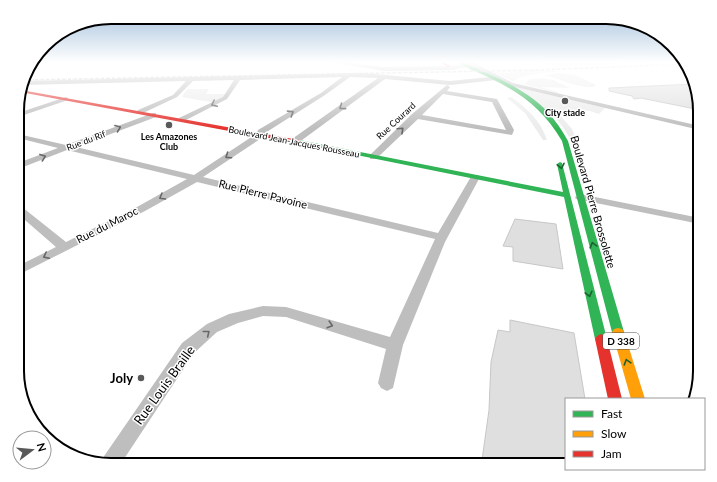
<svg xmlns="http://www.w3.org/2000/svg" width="717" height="482" font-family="Lato,sans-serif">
<rect width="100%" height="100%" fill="#fff"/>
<!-- green -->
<g fill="#ececec">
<path d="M 530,62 L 663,62 L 564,66 Z"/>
<path d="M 509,71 L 557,71 L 523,76 L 513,81 L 490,72 L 510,73 Z"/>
<path d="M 561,73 L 575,75 L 596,85 L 593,87 C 572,87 563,79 543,75 Z"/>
<path d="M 542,78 L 553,80 L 570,88 L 540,87 L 558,92 L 557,93 L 524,84 L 530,79 Z"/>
<path d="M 511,86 L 605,108 L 599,114 L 590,111 L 557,112 L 572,129 L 577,141 L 571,141 C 559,114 535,101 511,86 Z"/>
<path d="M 187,89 L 209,89 L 206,94 L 228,94 L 216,103 L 182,97 Z"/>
<path d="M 511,97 C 527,108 541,121 547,140 L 543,140 L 525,113 L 507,98 Z"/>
</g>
<!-- building -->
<g fill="#dfdfdf" stroke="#c7c7c7">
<path d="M 694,84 L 700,110 L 641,98 L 634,99 L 632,96 L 609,91 L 609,88 Z"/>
<path d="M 515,219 L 556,224 L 563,269 L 513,261 L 513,247 L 503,246 Z"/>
<path d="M 510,320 L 574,333 L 585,399 L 566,399 L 566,465 L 510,465 L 509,462 L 482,460 L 489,410 L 491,362 L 498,330 L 510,332 Z"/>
</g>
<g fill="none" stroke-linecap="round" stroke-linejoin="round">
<!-- street -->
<g fill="#bebebe" fill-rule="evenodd">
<path d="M 331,62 L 343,62 L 384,67 L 452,66 L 472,62 L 513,83 L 700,126 L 700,130 L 511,86 L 496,80 L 450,85 L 385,79 L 298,143 L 292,143 L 292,139 L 378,78 L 350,77 L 325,95 L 265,133 L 263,137 L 203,177 L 438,233 L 472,175 L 478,175 L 480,177 L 445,242 L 403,345 L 393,388 L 387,391 L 381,388 L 378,383 L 386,349 L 286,317 L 263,316 L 238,323 L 217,332 L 194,353 L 120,465 L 111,465 L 100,462 L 182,343 L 207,324 L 229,314 L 263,306 L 286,307 L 390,337 L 435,239 L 197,182 L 145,211 L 18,275 L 18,266 L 56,247 L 18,214 L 18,206 L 22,207 L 66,242 L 137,207 L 187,179 L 67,150 L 18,169 L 18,163 L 58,148 L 18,138 L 18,134 L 66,145 L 153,113 L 156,113 L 156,117 L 76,147 L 194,175 L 256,134 L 258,130 L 321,93 L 342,77 L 240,80 L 227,99 L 182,122 L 178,120 L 179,118 L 223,97 L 234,80 L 193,81 L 177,97 L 141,114 L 137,112 L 138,110 L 173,95 L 186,81 L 23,85 L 23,81 L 365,73 L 450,81 L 490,77 L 472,66 L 452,70 L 384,71 Z"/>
<path d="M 447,85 L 450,87 L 447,91 L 497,99 L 514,130 L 512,135 L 418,119 L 376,159 L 370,159 L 370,155 L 412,114 ZM 443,94 L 492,102 L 506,130 L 422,115 Z"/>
<path d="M 66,97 L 68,98 L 68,100 L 18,117 L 18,113 Z"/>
<path d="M 580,194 L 700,218 L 700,224 L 576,199 L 575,197 Z"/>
</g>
<!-- fast -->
<g fill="#30b455" fill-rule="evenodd">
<path d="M 457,62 L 462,62 C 491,75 523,87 547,111 C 555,120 562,130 568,141 L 624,332 L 622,335 L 618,336 L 614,335 L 612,332 L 562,141 C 543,109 521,93 488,77 C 478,72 466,68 457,62 Z"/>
<path d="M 299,140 L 563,192 L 557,164 L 560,162 L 562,163 L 607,339 L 605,342 L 601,344 L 597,342 L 595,339 L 564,197 L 297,143 L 296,142 Z"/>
</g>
<!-- slow -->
<path fill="#ff9f0a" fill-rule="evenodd" d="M 618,328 L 622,329 L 624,332 L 645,399 L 631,399 L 612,332 L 614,329 Z"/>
<!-- jam -->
<g fill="#e5322d" fill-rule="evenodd">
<path d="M 439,62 L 444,62 L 451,66 L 448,67 Z"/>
<path d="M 21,90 L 299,140 L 302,142 L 299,144 L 20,92 Z"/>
<path d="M 601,334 L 605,336 L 607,339 L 622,399 L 608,399 L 595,339 L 597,336 Z"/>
</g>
<!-- rail -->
<path stroke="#bebebe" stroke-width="1.5" stroke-dasharray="3 1 0.5 1" stroke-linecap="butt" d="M 24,80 L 538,70 L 688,64"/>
</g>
<!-- one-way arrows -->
<defs><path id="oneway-chevron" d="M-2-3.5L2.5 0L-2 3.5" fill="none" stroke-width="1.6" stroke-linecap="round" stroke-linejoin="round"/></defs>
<g stroke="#686868">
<use href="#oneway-chevron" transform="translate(214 104) rotate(153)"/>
<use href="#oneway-chevron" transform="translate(342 107) rotate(144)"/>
<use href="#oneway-chevron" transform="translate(291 113) rotate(-32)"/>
<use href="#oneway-chevron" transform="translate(118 128) rotate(-21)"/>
<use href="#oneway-chevron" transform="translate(401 130) rotate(-43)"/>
<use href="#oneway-chevron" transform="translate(228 156) rotate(146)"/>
<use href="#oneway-chevron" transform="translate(43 157) rotate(-20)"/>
<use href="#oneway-chevron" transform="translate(162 197) rotate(150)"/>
<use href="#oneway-chevron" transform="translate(46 256) rotate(153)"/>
<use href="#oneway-chevron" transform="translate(330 325) rotate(17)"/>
<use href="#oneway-chevron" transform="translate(207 333) rotate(-39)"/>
</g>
<g stroke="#1a632f">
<use href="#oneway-chevron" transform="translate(561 166) rotate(78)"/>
<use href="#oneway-chevron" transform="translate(593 245) rotate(-105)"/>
<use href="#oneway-chevron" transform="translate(589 294) rotate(76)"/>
<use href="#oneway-chevron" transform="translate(627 362) rotate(-107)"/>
</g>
<!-- sky -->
<linearGradient id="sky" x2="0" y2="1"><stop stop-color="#97b8d8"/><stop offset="0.48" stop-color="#fff"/><stop offset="1" stop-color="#fff" stop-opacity="0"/></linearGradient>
<rect width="717" height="129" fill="url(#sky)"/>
<!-- markers -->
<g fill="#595959" stroke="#fff" stroke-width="1.5">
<circle cx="565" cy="101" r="4"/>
<circle cx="169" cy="125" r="4"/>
<circle cx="141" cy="378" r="4"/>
</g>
<g text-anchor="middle" stroke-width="3" stroke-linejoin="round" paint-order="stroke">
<!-- far-poi labels -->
<g font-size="9" font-weight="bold" fill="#000" stroke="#fff">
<text x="565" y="116">City stade</text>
<text x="169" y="140">Les Amazones<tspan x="169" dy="10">Club</tspan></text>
</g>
<!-- far-street labels -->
<g font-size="9" fill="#000" stroke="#fff">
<text transform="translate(396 121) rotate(-43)" y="3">Rue Courard</text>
<text transform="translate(86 141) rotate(-21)" y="3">Rue du Rif</text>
<text transform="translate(294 142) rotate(11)" y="3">Boulevard Jean-Jacques Rousseau</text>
</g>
<!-- shield labels -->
<rect fill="#fff" stroke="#4c4c4c" stroke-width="1" x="603" y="333" width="36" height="16" rx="3"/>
<g font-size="10" font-weight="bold" fill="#000">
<text x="621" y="345">D 338</text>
</g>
<!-- street labels -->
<g font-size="11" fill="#000" stroke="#fff">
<text transform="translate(263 194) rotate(14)" y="4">Rue Pierre Pavoine</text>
<text transform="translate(593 202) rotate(74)" y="4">Boulevard Pierre Brossolette</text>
<text transform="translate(107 225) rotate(-27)" y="4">Rue du Maroc</text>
</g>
<!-- near-poi labels -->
<g font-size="13" font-weight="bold" fill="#000" stroke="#fff" text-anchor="end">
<text x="133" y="383">Joly</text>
</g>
<!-- near-street labels -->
<g font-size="13" fill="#000" stroke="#fff">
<text transform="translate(164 385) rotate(-54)" y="5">Rue Louis Braille</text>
</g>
</g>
<!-- crop -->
<path d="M0 0H717V482H0ZM111 24H606A87 87 0 0 1 693 111V371A87 87 0 0 1 606 458H111A87 87 0 0 1 24 371V111A87 87 0 0 1 111 24Z" fill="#fff" fill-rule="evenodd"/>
<path fill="none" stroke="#000" stroke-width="2" d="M111 24H606A87 87 0 0 1 693 111V371A87 87 0 0 1 606 458H111A87 87 0 0 1 24 371V111A87 87 0 0 1 111 24Z"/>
<!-- legend -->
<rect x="565" y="398" width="140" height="72" fill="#ffffff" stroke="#999999"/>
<rect x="573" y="411" width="20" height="6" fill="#30b455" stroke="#999999"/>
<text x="601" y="418" font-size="12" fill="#000000">Fast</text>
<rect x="573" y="431" width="20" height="6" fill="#ff9f0a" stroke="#999999"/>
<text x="601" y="438" font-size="12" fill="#000000">Slow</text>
<rect x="573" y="451" width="20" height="6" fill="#e5322d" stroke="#999999"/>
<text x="601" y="458" font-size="12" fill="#000000">Jam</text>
<!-- north arrow -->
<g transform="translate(32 450) rotate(74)"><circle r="19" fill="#ffffff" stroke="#999999"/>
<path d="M0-3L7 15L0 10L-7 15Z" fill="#595959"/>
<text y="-6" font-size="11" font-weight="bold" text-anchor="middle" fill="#000000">N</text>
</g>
</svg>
